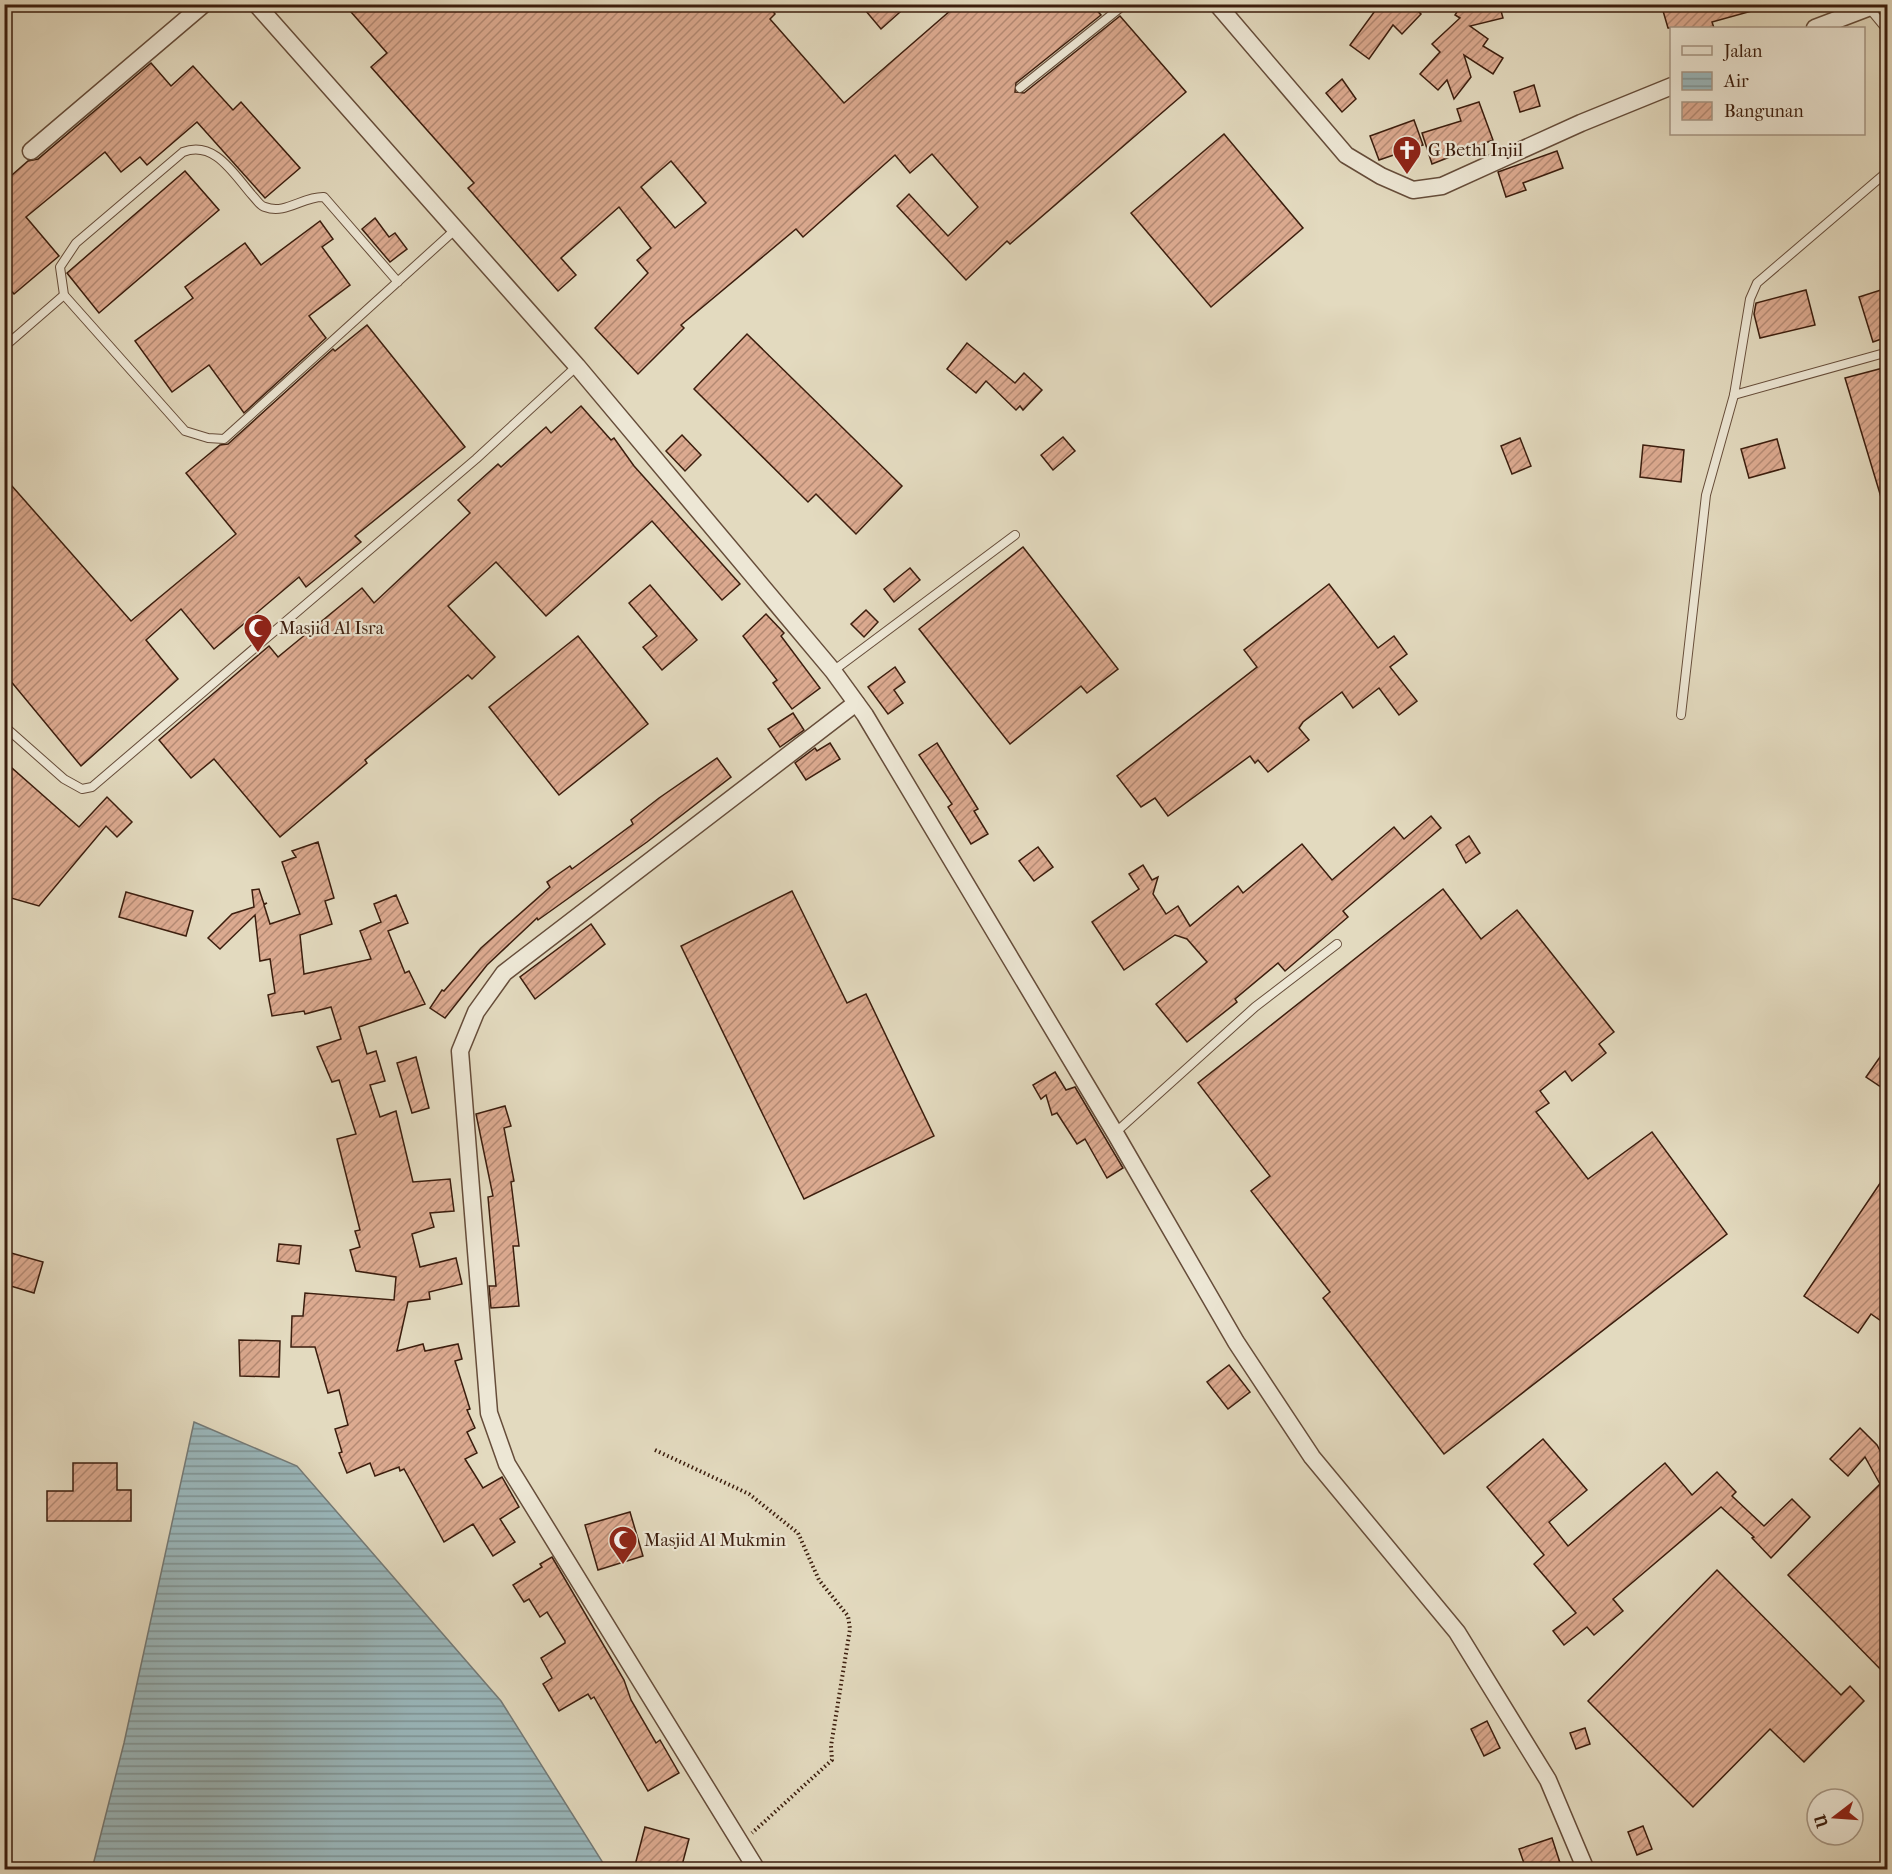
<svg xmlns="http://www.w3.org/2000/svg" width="1892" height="1874" font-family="'IM FELL French Canon',serif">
<defs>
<pattern id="water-rules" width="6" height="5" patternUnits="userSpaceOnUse" patternTransform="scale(1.5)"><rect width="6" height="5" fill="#9ab8bd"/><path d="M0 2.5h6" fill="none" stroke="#7f9598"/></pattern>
<pattern id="building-hatch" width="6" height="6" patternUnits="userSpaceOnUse" patternTransform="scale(1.5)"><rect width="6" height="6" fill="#dcaa90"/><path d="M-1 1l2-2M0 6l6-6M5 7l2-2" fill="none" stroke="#b48a74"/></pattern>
</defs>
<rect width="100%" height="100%" fill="#e3dabf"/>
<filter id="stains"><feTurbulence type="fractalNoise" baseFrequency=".00333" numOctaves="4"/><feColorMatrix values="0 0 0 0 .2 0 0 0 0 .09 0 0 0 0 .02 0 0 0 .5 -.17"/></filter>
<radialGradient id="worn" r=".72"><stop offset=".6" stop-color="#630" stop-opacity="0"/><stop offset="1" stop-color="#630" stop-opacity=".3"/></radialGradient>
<!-- water -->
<path fill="url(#water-rules)" stroke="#747a77" stroke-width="1.5" d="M 194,1422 L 297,1466 L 501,1701 L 605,1866 L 604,1869 L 92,1869 L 124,1743 Z"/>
<!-- building -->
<g fill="url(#building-hatch)" stroke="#3c1e0e" stroke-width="1.5" fill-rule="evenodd">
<path d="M 344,4 L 767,4 L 775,14 L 770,19 L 844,103 L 958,4 L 1091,4 L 1101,15 L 1016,83 L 1015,92 L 1024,93 L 1120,16 L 1186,92 L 1010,244 L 1007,241 L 966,280 L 897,206 L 909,194 L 948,236 L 978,207 L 932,154 L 910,173 L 895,155 L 803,237 L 796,229 L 681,325 L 684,328 L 638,374 L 595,328 L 648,273 L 637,260 L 651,248 L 619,207 L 561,258 L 576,275 L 558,291 L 468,188 L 474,183 L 371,67 L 387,53 ZM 671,161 L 706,203 L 675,228 L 641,187 Z"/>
<path d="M 860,4 L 909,4 L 881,29 Z"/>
<path d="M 1380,4 L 1411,4 L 1421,14 L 1402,34 L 1393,25 L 1369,59 L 1350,45 Z"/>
<path d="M 1462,4 L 1499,4 L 1503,18 L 1470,26 L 1488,39 L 1483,46 L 1503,58 L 1493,74 L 1464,55 L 1471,77 L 1454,99 L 1447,80 L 1438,90 L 1420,74 L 1440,52 L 1432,44 L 1460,18 L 1455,15 Z"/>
<path d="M 1661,4 L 1758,4 L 1759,9 L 1712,22 L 1714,28 L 1668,28 Z"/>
<path d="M 151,63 L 171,86 L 193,66 L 233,110 L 241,102 L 300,168 L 265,198 L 197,122 L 147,165 L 140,157 L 121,172 L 105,152 L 26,217 L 59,256 L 14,294 L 4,283 L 4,182 L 28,161 L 38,159 Z"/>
<path d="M 1342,79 L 1356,99 L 1342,112 L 1326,93 Z"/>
<path d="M 1534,85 L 1540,106 L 1520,112 L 1514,92 Z"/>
<path d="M 1479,102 L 1493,140 L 1432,164 L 1422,133 L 1461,121 L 1457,109 Z"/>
<path d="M 1414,120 L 1423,145 L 1379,160 L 1370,136 Z"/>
<path d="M 1224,134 L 1303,228 L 1211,307 L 1131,213 Z"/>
<path d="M 1557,151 L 1563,168 L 1523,183 L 1526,190 L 1506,197 L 1498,172 Z"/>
<path d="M 185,171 L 219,210 L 99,313 L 67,273 Z"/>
<path d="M 375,218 L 389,237 L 395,233 L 407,249 L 390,262 L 362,229 Z"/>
<path d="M 320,221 L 333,239 L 322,247 L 350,285 L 309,316 L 326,338 L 244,413 L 209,365 L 172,392 L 135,341 L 193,298 L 185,287 L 245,243 L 261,265 Z"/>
<path d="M 1887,288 L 1887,337 L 1873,342 L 1859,297 Z"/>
<path d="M 1806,290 L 1815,325 L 1760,338 L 1754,314 L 1756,303 Z"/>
<path d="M 367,325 L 465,447 L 355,536 L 361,542 L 306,587 L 299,577 L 214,649 L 181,609 L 146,640 L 178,679 L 81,766 L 4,673 L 4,477 L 131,621 L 236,534 L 186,473 L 220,445 L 228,444 L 333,349 L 335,351 Z"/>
<path d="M 747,334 L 902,486 L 856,534 L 816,494 L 808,502 L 694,389 Z"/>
<path d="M 967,343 L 1015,383 L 1024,373 L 1042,390 L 1023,410 L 1020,406 L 1016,410 L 986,381 L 976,393 L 947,369 Z"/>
<path d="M 1883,368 L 1887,385 L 1887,506 L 1884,507 L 1845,378 Z"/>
<path d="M 581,406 L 611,440 L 614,438 L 634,466 L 740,584 L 722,600 L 652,521 L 546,616 L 496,562 L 448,606 L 495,657 L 472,679 L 468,675 L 365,760 L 367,763 L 280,837 L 214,759 L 191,778 L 159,740 L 269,646 L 278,657 L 362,588 L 374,603 L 470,513 L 458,500 L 498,464 L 501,467 L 546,427 L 551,433 Z"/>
<path d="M 682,435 L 701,455 L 685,471 L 666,451 Z"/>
<path d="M 1063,437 L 1075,451 L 1053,470 L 1041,455 Z"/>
<path d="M 1520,438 L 1531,466 L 1512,474 L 1501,446 Z"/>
<path d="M 1777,439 L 1785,468 L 1749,478 L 1741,449 Z"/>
<path d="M 1643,445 L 1684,450 L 1681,482 L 1640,477 Z"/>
<path d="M 1023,547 L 1118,669 L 1087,693 L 1081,686 L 1010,744 L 919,629 Z"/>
<path d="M 910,568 L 920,580 L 894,602 L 884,589 Z"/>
<path d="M 1329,584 L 1378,648 L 1394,636 L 1407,654 L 1390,667 L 1417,701 L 1399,715 L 1379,688 L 1353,708 L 1342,692 L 1303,722 L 1299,728 L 1309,740 L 1268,772 L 1258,760 L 1255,763 L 1250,756 L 1168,816 L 1155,798 L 1141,807 L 1117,776 L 1257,667 L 1244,650 Z"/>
<path d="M 650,585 L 697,640 L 662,670 L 643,647 L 657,636 L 629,603 Z"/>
<path d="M 866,610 L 878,622 L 864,637 L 851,624 Z"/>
<path d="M 766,614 L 784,633 L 781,636 L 820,688 L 792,709 L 773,683 L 777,680 L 743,636 Z"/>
<path d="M 578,636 L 648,724 L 559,795 L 489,707 Z"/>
<path d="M 895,667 L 905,682 L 894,690 L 903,703 L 888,714 L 868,687 Z"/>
<path d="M 793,713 L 804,730 L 780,747 L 768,729 Z"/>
<path d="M 830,743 L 840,759 L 806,780 L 795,763 L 815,748 L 817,751 Z"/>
<path d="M 937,743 L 978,809 L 974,811 L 988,834 L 971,844 L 948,807 L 952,804 L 919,755 Z"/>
<path d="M 717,758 L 731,777 L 647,842 L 538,920 L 537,918 L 487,965 L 445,1018 L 430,1008 L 442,990 L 444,991 L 481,948 L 550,887 L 547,882 L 570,866 L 572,869 L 633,824 L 631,820 L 659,798 Z"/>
<path d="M 4,761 L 79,827 L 107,797 L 132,822 L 117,837 L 106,826 L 39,906 L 4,896 Z"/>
<path d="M 1431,816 L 1441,828 L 1343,911 L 1348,917 L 1285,971 L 1278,963 L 1235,999 L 1237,1002 L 1187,1042 L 1156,1004 L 1207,962 L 1187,939 L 1175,935 L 1124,970 L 1092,922 L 1139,889 L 1129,874 L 1143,865 L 1152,880 L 1158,877 L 1153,894 L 1166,914 L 1178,906 L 1190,926 L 1238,886 L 1243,893 L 1302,844 L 1332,880 L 1394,827 L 1404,839 Z"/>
<path d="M 1469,836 L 1480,853 L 1466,863 L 1456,845 Z"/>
<path d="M 318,842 L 334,898 L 325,901 L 332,924 L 300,935 L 304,974 L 371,959 L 360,931 L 381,922 L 374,904 L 396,895 L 408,923 L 388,931 L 405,973 L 409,971 L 425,1004 L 359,1027 L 367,1054 L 376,1051 L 385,1081 L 370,1085 L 380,1117 L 396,1111 L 413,1182 L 450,1179 L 454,1211 L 430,1213 L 434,1227 L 412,1234 L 420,1267 L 456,1258 L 462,1284 L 429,1292 L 430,1299 L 408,1302 L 397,1351 L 423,1344 L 425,1351 L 458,1344 L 462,1359 L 455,1361 L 470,1409 L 467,1410 L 475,1428 L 467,1432 L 477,1453 L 465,1459 L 483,1488 L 502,1477 L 519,1507 L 500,1519 L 515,1542 L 493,1556 L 473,1524 L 444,1542 L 404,1469 L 400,1471 L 399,1467 L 375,1476 L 370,1463 L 347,1473 L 339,1453 L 342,1452 L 335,1429 L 348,1425 L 339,1390 L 328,1393 L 315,1347 L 291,1347 L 292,1316 L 303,1316 L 305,1293 L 394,1300 L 396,1277 L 356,1271 L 350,1250 L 360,1247 L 355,1231 L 360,1230 L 337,1139 L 356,1134 L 339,1080 L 332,1082 L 317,1047 L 341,1039 L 331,1007 L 305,1014 L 304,1011 L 272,1016 L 268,995 L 275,993 L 270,959 L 260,961 L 255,915 L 220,949 L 208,938 L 232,914 L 254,907 L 252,890 L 259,889 L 264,904 L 267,903 L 264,905 L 270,924 L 300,914 L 282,862 L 296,857 L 292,851 Z"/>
<path d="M 1038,847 L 1053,867 L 1034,881 L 1019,861 Z"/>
<path d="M 1443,889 L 1481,939 L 1517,910 L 1614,1032 L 1599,1044 L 1606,1053 L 1572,1081 L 1565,1071 L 1540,1091 L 1549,1103 L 1536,1112 L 1588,1179 L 1652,1132 L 1727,1234 L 1444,1454 L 1323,1298 L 1330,1292 L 1251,1191 L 1270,1176 L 1198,1083 Z"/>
<path d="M 792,891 L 847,1003 L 866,994 L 934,1136 L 804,1199 L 681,946 Z"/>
<path d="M 126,892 L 193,911 L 186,936 L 119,917 Z"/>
<path d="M 591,924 L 605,944 L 535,999 L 520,977 Z"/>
<path d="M 1887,1047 L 1887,1091 L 1866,1077 Z"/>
<path d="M 416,1057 L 429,1108 L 412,1113 L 397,1063 Z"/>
<path d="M 1055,1072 L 1066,1090 L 1075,1087 L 1123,1168 L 1107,1178 L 1085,1139 L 1077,1144 L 1057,1113 L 1052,1115 L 1046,1095 L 1041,1099 L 1033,1085 Z"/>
<path d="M 505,1106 L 511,1126 L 504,1128 L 514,1181 L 511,1182 L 519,1246 L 513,1246 L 519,1306 L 491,1308 L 489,1286 L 496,1286 L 488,1197 L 493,1196 L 476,1114 Z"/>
<path d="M 1887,1173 L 1887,1325 L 1871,1314 L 1858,1333 L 1804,1296 Z"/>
<path d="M 279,1244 L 301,1246 L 299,1264 L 277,1261 Z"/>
<path d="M 4,1251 L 43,1262 L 34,1293 L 4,1284 Z"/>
<path d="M 239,1340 L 280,1341 L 279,1377 L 240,1376 Z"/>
<path d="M 1229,1365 L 1250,1392 L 1228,1409 L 1207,1382 Z"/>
<path d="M 1860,1428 L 1877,1445 L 1887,1464 L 1887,1676 L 1788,1575 L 1880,1484 L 1865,1457 L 1848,1476 L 1830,1459 Z"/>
<path d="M 1543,1439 L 1587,1490 L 1549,1522 L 1568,1546 L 1665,1463 L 1692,1495 L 1717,1472 L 1736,1492 L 1732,1496 L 1764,1526 L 1792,1499 L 1810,1517 L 1771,1558 L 1752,1538 L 1754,1537 L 1721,1507 L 1613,1599 L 1623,1611 L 1594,1635 L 1587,1627 L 1564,1645 L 1553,1631 L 1576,1613 L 1534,1564 L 1544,1555 L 1487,1487 Z"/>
<path d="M 73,1463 L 117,1463 L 117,1490 L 131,1490 L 131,1521 L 47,1521 L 47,1491 L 73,1491 Z"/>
<path d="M 630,1512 L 643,1556 L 598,1570 L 585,1525 Z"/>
<path d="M 552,1557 L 624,1680 L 631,1700 L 656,1743 L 660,1740 L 679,1773 L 648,1791 L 594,1697 L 591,1699 L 588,1694 L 559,1711 L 543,1684 L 552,1678 L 541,1658 L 565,1643 L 565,1641 L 547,1612 L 540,1617 L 529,1599 L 524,1602 L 513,1585 L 542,1567 L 540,1564 Z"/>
<path d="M 1717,1570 L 1841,1695 L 1850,1686 L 1864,1701 L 1804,1762 L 1770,1729 L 1693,1807 L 1588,1701 Z"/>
<path d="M 1487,1721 L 1500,1748 L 1484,1756 L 1471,1729 Z"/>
<path d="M 1585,1728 L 1590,1744 L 1576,1749 L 1570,1733 Z"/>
<path d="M 1643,1826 L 1652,1849 L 1637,1855 L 1628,1832 Z"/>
<path d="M 645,1827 L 689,1839 L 681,1869 L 634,1869 Z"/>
<path d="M 1552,1838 L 1562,1869 L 1526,1869 L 1519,1849 Z"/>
</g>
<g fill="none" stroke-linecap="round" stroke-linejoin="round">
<!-- service casing -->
<g stroke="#664d3a" stroke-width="10">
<g id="service">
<path d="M 1869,8 L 1888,31"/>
<path d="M 1020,88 L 1125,4"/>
<path d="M 398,282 L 324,197 C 303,196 286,215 265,207 C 260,206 256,199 252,195 C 233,173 214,140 183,152 L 76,243 L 60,267 L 64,295 L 185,431 L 208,438 L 224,439 L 456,229"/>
<path d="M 4,347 L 64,295"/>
<path d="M 1734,395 L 1888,352"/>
<path d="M 833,671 L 1015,535"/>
<path d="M 1681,715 L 1706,495 L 1734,395 L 1750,299 L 1757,283 L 1888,171"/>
<path d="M 4,726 L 64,779 L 82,789 L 92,787 L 476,459 L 577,366"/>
<path d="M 1115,1133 L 1255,1007 L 1337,944"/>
</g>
</g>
<!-- minor casing -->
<g stroke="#664d3a" stroke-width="19">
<g id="minor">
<path d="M 256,4 L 577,366 L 833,671 L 865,715 L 1115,1133 L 1236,1342 L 1312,1457 L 1457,1632 L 1548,1780 L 1586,1870"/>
<path d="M 1217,4 L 1346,155 L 1381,176 L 1413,190 L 1442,186 L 1581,123 L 1672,86"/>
<path d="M 1815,28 L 1878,4"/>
<path d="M 31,151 L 204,4"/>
<path d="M 757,1870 L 507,1464 L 489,1413 L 460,1051 L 476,1012 L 504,973 L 856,703"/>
</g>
</g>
<!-- path -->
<path stroke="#3c1e0e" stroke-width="4" stroke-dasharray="1.5 3" stroke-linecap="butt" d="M 655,1450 L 749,1494 L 798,1533 L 819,1580 L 848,1616 L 850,1629 L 831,1746 L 832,1760 L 752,1833"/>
<!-- service -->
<use href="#service" stroke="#ede7d5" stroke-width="8"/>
<!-- minor -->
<use href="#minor" stroke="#ede7d5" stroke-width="16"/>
</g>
<!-- icons -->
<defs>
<g id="church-pin" transform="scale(1.5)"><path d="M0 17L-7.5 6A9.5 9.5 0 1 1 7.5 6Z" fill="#8f2418" stroke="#ede7d5"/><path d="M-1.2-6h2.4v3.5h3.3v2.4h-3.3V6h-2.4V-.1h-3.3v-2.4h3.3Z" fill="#fff"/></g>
<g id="mosque-pin" transform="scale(1.5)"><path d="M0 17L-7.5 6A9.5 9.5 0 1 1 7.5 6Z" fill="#8f2418" stroke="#ede7d5"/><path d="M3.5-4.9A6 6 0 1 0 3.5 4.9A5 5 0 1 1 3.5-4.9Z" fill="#fff"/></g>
</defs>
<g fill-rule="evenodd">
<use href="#church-pin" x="1407" y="150"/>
<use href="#mosque-pin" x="258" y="628"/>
<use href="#mosque-pin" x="623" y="1540"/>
</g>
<g text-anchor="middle" stroke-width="4.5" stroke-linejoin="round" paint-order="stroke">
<!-- poi labels -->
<g font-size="18" fill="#3c1e0e" stroke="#ede7d5" text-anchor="start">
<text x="1428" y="156">G Bethl Injil</text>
<text x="279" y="634">Masjid Al Isra</text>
<text x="644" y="1546">Masjid Al Mukmin</text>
</g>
</g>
<!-- margin -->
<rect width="1892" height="1874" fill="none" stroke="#e3dabf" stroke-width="24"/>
<rect x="6" y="6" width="1880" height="1862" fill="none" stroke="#3c1e0e" stroke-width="3"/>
<rect x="12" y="12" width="1868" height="1850" fill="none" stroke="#3c1e0e" stroke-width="1.5"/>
<!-- legend -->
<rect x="1670" y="27" width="195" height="108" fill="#ede7d5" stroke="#a69785" stroke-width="1.5"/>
<rect x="1682" y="46" width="30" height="9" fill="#ede7d5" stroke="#a69785" stroke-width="1.5"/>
<text x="1724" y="57" font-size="18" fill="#3c1e0e">Jalan</text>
<rect x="1682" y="72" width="30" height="18" fill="url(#water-rules)" stroke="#a69785" stroke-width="1.5"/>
<text x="1724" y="87" font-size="18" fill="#3c1e0e">Air</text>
<rect x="1682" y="102" width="30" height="18" fill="url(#building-hatch)" stroke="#a69785" stroke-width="1.5"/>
<text x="1724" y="117" font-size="18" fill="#3c1e0e">Bangunan</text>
<!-- north arrow -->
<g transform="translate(1835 1817) rotate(253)"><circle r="28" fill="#ede7d5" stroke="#a69785" stroke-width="1.5"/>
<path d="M0-4.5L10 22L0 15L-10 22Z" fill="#8f2418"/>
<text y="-9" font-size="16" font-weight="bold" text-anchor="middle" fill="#3c1e0e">U</text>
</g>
<rect width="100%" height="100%" filter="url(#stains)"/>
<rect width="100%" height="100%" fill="url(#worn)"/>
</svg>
